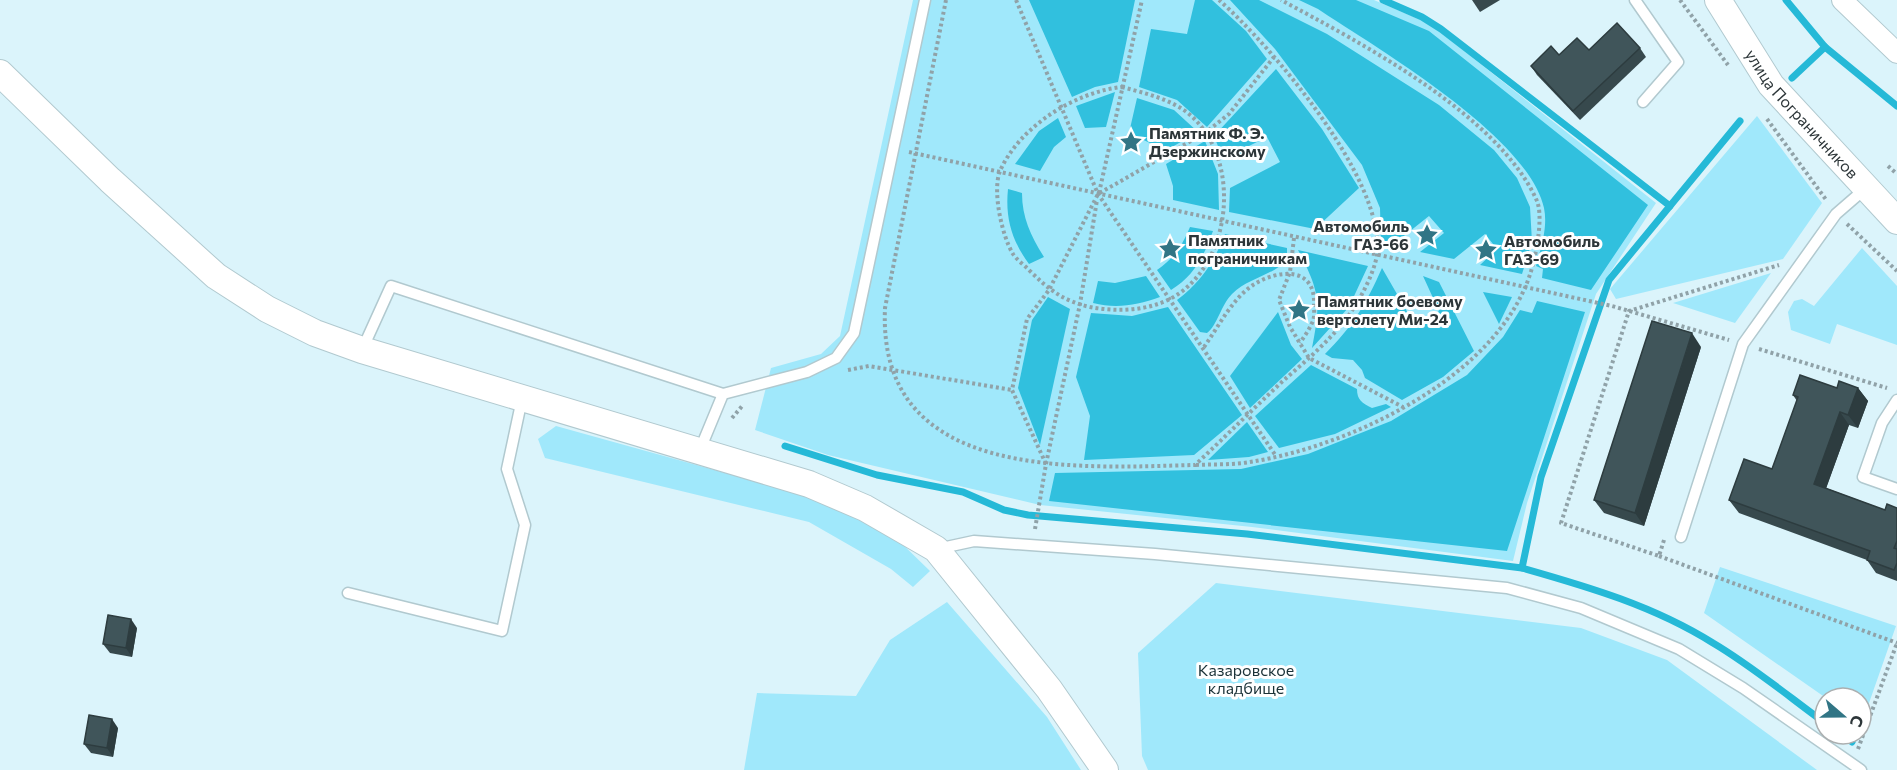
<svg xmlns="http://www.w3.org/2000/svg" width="1897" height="770" font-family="Commissioner,sans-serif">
<rect width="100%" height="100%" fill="#dbf4fb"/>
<!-- green -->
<g fill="#a0e8fb">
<path d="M 913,0 L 1374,0 L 1430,24 L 1656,203 L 1596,294 L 1527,503 L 1513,561 L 1252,527 L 1040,505 L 828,455 L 755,430 L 771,368 L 821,354 L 840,336 Z"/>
<path d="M 1757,116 L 1822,203 L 1783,259 L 1616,299 L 1610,289 Z"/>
<path d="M 1862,248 L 1897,286 L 1897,345 L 1837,324 L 1830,344 L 1791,330 L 1788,312 L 1794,301 L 1802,299 L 1814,306 Z"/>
<path d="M 1771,273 L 1735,323 L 1673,303 Z"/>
<path d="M 556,426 L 822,500 L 894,536 L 930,571 L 913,587 L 891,569 L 809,522 L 545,458 L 538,439 Z"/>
<path d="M 1720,567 L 1896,626 L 1862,723 L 1861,698 L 1826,698 L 1704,613 Z"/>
<path d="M 1216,583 L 1581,628 L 1667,660 L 1817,770 L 1148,770 L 1142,756 L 1138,653 Z"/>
<path d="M 947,602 L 1047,717 L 1081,770 L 744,770 L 757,693 L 856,696 L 890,640 Z"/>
</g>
<!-- forest -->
<g fill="#31c0de">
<path d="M 1029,0 L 1135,0 L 1118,82 L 1095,87 L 1072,97 Z"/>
<path d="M 1195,0 L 1212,0 L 1246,31 L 1267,59 L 1207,127 L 1177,100 L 1139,87 L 1151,29 L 1187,34 Z"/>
<path d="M 1230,0 L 1259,0 L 1327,34 L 1439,105 L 1494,150 L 1517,178 L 1530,207 L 1532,242 L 1522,274 L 1480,265 L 1497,249 L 1485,234 L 1454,259 L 1420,252 L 1444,233 L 1429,216 L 1390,247 L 1381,244 L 1380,208 L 1362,165 L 1275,49 Z"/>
<path d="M 1299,0 L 1356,0 L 1429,31 L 1648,205 L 1591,290 L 1542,278 L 1543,269 L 1536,266 C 1541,248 1548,227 1544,208 C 1528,136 1378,49 1318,9 Z"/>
<path d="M 1276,69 L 1322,129 L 1359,188 L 1315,229 L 1229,212 L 1230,188 L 1280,162 L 1267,137 L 1223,159 L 1214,136 Z"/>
<path d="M 1115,92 L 1106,127 L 1085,128 L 1076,106 Z"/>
<path d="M 1137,98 L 1174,110 L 1198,132 L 1160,154 L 1152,144 L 1129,133 Z"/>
<path d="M 1058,118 L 1066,137 L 1054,147 L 1040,171 L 1015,164 L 1039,131 Z"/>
<path d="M 1205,141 L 1218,174 L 1219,210 L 1173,200 L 1173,186 L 1166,164 Z"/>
<path d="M 1008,189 L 1022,193 C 1022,218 1031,236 1044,257 L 1029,264 C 1012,241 1005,218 1008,189 Z"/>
<path d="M 1190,227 L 1213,231 C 1204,256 1194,276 1171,290 L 1157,270 C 1174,258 1182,246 1190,227 Z"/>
<path d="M 1225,234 L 1287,248 L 1287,260 C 1272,276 1248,278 1232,294 C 1221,305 1217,326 1207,333 L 1200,332 L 1177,300 C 1201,282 1214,262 1225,234 Z"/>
<path d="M 1298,250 L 1368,266 L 1349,307 L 1312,348 C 1321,302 1320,292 1298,250 Z"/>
<path d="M 1382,268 L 1416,327 L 1439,311 L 1423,276 L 1439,282 L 1474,351 L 1443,377 L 1402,400 L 1365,378 L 1362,370 L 1353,360 L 1332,358 L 1325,354 C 1353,326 1366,304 1382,268 Z"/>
<path d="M 1146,276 L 1160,297 C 1137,305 1117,309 1093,303 L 1098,281 L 1115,283 Z"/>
<path d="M 1483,292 L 1512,297 L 1499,324 Z"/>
<path d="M 1048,297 L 1070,309 L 1040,445 L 1018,388 L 1032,320 Z"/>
<path d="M 1537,301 L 1585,312 L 1507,551 L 1049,501 L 1055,473 L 1241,469 L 1308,454 L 1391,421 L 1467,375 L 1503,337 L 1520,310 L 1532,313 Z"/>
<path d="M 1168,307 L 1242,415 L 1194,455 L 1084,460 L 1090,416 L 1076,377 L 1091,313 L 1132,316 Z"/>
<path d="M 1278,312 L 1291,345 L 1302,359 L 1250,408 L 1230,376 Z"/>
<path d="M 1311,365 L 1357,389 C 1357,400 1362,403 1372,408 L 1386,404 L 1391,407 L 1335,434 L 1279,448 L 1255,416 Z"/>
<path d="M 1247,422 L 1268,452 L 1249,457 L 1208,460 Z"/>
</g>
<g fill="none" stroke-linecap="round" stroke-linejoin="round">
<!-- stream -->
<g stroke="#25b9d7" stroke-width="7">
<path d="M 1383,0 L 1422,17 L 1441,29 L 1670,206"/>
<path d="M 1786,0 L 1825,47 L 1897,106"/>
<path d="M 1792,78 L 1825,47"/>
<path d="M 785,446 L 877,475 L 963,492 L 1004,510 L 1028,515 L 1247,534 L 1522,568 L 1541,477 L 1609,280 L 1740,121"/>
<path d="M 1522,568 C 1589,587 1654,606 1713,643 C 1752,666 1788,696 1825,723"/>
<path d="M 1841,734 L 1852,742"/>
</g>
<!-- service casing -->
<g stroke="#b1c9cf" stroke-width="13">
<g id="service">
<path d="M 1635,0 L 1678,62 L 1643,102"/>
<path d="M 362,350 L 391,286 L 723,394"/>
<path d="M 1897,400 L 1882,423 L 1863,477 L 1897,489"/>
<path d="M 699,452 L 723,394 L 807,372 L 836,358 L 854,333 L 925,0"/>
<path d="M 1681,537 L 1743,344 L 1836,214 L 1866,188"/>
<path d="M 937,549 L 974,541 L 1155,554 L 1507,588 L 1581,608 L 1679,649 L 1743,688 L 1861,770"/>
<path d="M 348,593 L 502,631 L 525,525 L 507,469 L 522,399"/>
</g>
</g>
<!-- minor casing -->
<g stroke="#b1c9cf" stroke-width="22">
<path id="minor" d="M 1842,0 L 1897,53"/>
</g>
<!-- tertiary casing -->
<g stroke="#b1c9cf" stroke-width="28">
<g id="tertiary">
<path id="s1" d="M 1718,0 L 1771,85 L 1897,221"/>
<path d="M 0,73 L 110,180 L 216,276 L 267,309 L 315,333 L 362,350 L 809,484 L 865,508 L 936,549 L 1049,689 L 1105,770"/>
</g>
</g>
<!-- path -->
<g stroke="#90a2a8" stroke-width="4" stroke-dasharray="3 3" stroke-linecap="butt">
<path d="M 946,0 L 885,308 C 877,482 1074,468 1195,465 C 1225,437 1254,408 1284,380 C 1307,360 1334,337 1351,312 C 1361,298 1375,271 1377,254 C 1385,179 1272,47 1219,0"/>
<path d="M 1016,0 L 1098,194 L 1276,456"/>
<path d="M 1680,0 L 1728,65"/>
<path d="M 1122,87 C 1144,93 1171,99 1189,114 C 1243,159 1233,266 1170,299 C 1146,311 1116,312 1090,307 C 1063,301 1048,289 1029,270 C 1024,265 1017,260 1013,254 C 1002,236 992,191 1000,171 C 1020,126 1075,92 1122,87 Z"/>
<path d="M 1767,119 L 1827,201"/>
<path d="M 909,152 L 1612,306 L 1729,340"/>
<path d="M 1888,166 L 1897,174"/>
<path d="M 1099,193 L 1142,0"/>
<path d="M 1847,224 L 1897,271"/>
<path d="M 1294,238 L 1290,272 L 1279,300 L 1290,327 L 1309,358 L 1403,407"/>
<path d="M 1204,347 C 1219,326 1232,299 1253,285 C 1278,269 1316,266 1314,305 C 1314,311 1315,318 1312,323 C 1309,330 1304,337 1300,343"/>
<path d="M 1759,349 L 1887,388"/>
<path d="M 848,370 L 869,366 L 1012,390"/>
<path d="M 732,418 L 743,405"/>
<path d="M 1046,464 L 1080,304 L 1097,200"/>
<path d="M 1196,465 C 1214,464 1232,465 1250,462 C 1353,446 1506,373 1533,264 C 1537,249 1543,216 1537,201 C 1499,115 1361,43 1281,0"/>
<path d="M 1035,529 L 1046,464 L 1012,390 L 1027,319 L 1049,290 L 1098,194 L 1205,133 L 1229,114 L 1274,57"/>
<path d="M 1664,540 L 1659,556 L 1561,523 L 1629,311 L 1779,265"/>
<path d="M 1659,556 L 1897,643"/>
<path d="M 1858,749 L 1897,643"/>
</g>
<!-- service -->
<use href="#service" stroke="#fff" stroke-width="10"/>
<!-- minor -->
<use href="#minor" stroke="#fff" stroke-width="20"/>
<!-- tertiary -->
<use href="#tertiary" stroke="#fff" stroke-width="26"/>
</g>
<!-- wall -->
<g fill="#37494d">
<path d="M 1472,0 L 1500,0 L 1480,12 Z"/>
<path d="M 1640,48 L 1646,57 L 1580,120 L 1537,75 L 1531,66 L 1559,55 L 1589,50 Z"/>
<path d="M 1701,347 L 1644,526 L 1604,513 L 1594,500 Z"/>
<path d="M 1837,388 L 1858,388 L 1868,401 L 1858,428 L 1849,425 L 1826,488 L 1885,510 L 1897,508 L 1897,581 L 1876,573 L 1867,560 L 1739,513 L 1729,500 L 1772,469 L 1797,401 L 1793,395 Z"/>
<path d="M 137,628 L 132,657 L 110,653 L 103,644 Z"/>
<path d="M 118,728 L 113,757 L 91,753 L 84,744 Z"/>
</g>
<!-- shaded-wall -->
<g fill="#2d3c3f">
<path d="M 1692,333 L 1701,347 L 1644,526 L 1635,513 Z"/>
<path d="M 1858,388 L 1868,401 L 1858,428 L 1848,415 Z"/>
<path d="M 1840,412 L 1849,425 L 1823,497 L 1814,484 Z"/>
<path d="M 131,619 L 137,628 L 132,657 L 126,648 Z"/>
<path d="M 112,719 L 118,728 L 113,757 L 107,748 Z"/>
</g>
<!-- building -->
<g fill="#40555a" stroke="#2d3c3f" stroke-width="1.5">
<path d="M 1617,23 L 1640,48 L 1573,111 L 1531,66 L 1551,46 L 1559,55 L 1577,38 L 1589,50 Z"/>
<path d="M 1652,321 L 1692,333 L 1635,513 L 1594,500 Z"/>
<path d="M 1800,375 L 1837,388 L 1839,381 L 1858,388 L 1848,415 L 1840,412 L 1814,484 L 1885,510 L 1887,504 L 1897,508 L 1897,541 L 1894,548 L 1897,549 L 1897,563 L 1894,570 L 1867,560 L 1870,551 L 1729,500 L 1744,459 L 1772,469 L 1798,397 L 1793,395 Z"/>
<path d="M 108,615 L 131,619 L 126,648 L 103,644 Z"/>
<path d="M 89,715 L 112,719 L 107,748 L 84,744 Z"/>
</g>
<!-- icons -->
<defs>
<g id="sight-bare" transform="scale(1.8)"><path d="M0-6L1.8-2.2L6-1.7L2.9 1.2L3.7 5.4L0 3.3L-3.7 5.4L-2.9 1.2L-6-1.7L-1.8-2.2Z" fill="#317585" stroke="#fff" stroke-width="2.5" paint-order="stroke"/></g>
</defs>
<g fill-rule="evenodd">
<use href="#sight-bare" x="1131" y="142"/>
<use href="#sight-bare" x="1427" y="235"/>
<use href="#sight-bare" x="1170" y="249"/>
<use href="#sight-bare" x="1486" y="250"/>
<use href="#sight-bare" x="1299" y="310"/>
</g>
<g text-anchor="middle" stroke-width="6" stroke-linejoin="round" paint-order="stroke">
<!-- street labels -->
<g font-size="16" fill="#2d3639" stroke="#fff">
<text dy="6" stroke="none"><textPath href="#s1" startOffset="142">улица Пограничников</textPath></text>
</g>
<!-- poi labels -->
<g font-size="16" font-weight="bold" fill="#2d3639" stroke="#fff" text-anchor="start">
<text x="1149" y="139">Памятник Ф. Э.<tspan x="1149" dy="18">Дзержинскому</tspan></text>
<text x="1409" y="232" text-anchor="end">Автомобиль<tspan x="1409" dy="18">ГАЗ-66</tspan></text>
<text x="1188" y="246">Памятник<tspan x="1188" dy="18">пограничникам</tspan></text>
<text x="1504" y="247">Автомобиль<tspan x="1504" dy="18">ГАЗ-69</tspan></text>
<text x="1317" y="307">Памятник боевому<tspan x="1317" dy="18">вертолету Ми-24</tspan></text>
</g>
<!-- park labels -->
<g font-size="16" fill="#1b3238" stroke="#fff">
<text x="1246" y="676">Казаровское<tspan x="1246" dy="18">кладбище</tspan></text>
</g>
</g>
<!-- north arrow -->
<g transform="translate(1843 716) rotate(110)"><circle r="28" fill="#ffffff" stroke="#abafb0" stroke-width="1.5"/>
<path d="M0-4.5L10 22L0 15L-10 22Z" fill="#317585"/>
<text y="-9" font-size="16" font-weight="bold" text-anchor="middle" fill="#2d3639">С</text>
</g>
</svg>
